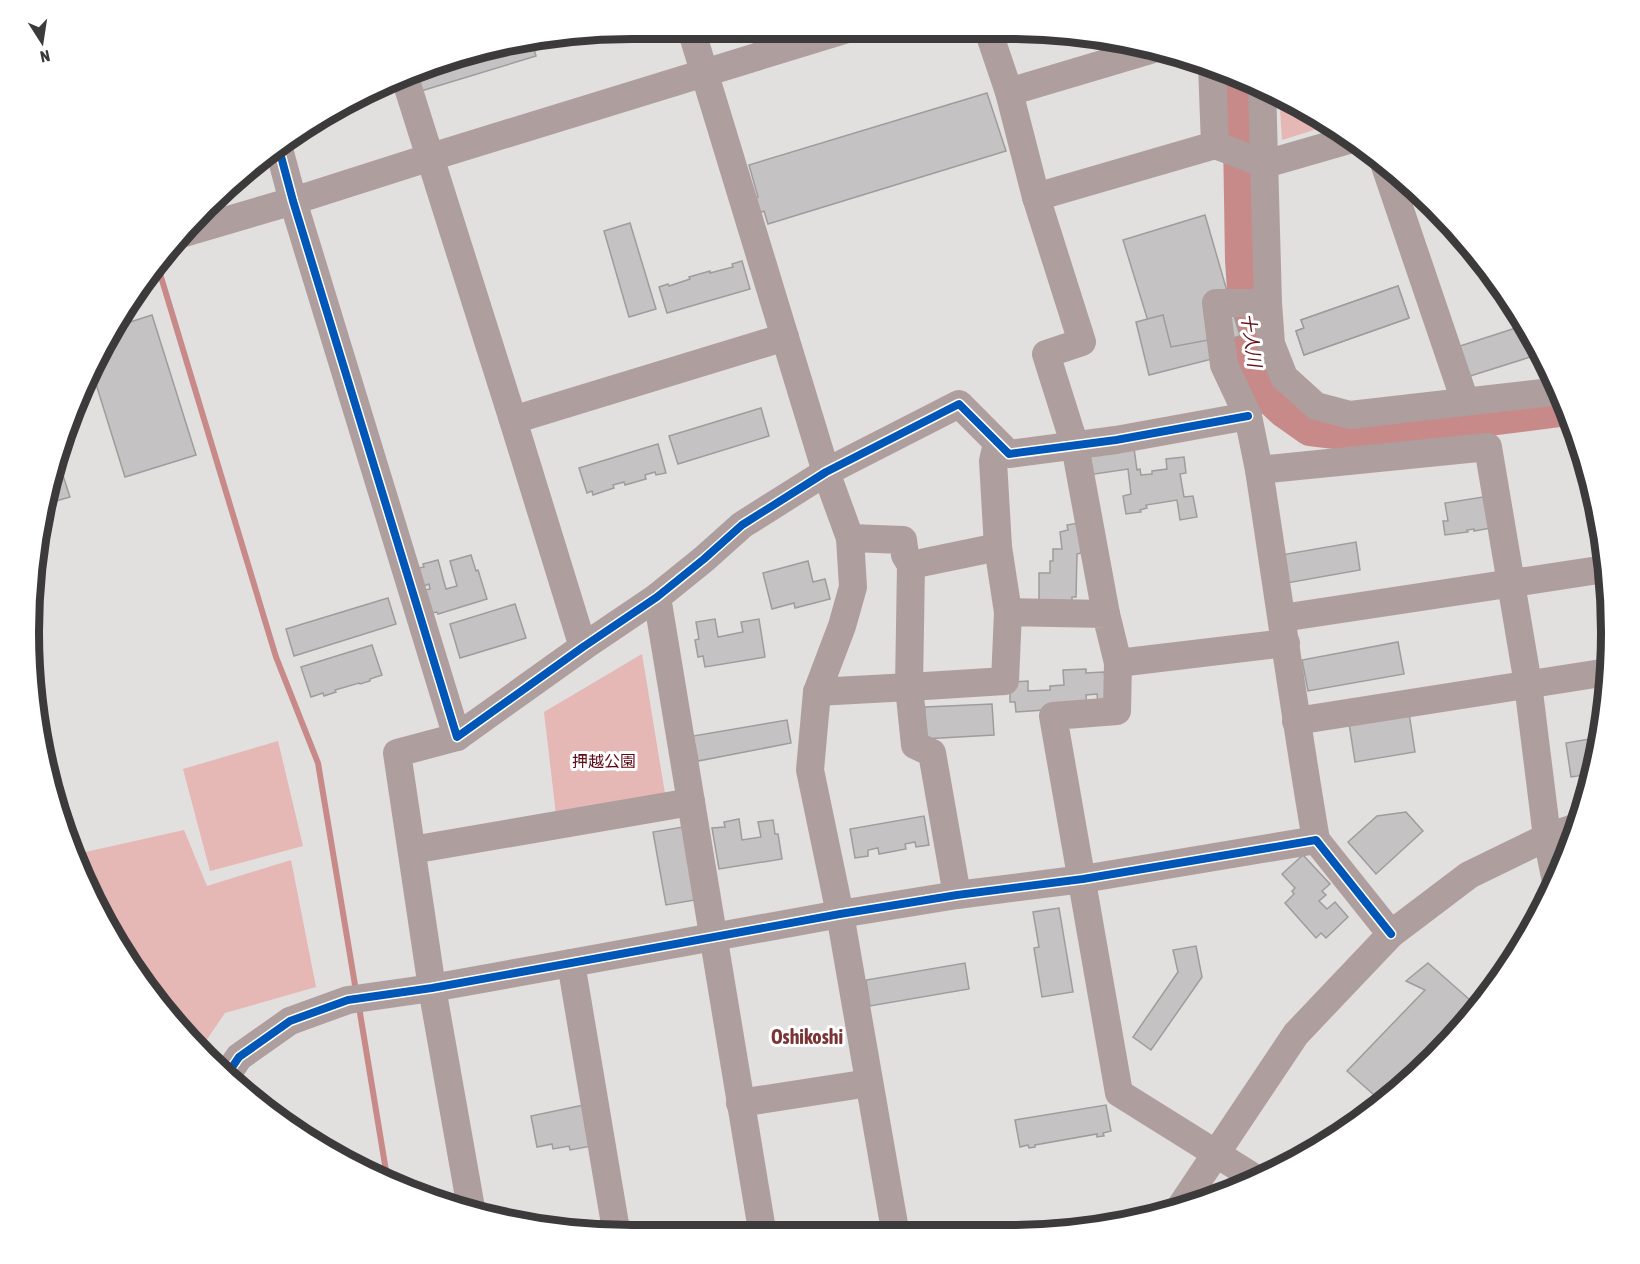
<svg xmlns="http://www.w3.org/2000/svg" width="1640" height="1264" font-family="'Asap Condensed','Noto Sans JP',sans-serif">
<rect width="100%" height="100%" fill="#e2dfdf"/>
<!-- green -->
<g fill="#e5b7b5">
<path d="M 1279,93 L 1330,125 L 1282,140 Z"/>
<path d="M 642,654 L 667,806 L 557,823 L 544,712 Z"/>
<path d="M 278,741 L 303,846 L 210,871 L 183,769 Z"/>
<path d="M 184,830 L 207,886 L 291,860 L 316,987 L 225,1013 L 199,1051 L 130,967 L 75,863 L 72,855 Z"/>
</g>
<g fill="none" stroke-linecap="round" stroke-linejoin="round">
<!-- stream -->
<g stroke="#c78a89" stroke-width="6">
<path d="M 158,267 L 276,657 L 318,763 L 356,991"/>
<path d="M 359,1007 L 388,1183"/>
</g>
<!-- river -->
<path stroke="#c78a89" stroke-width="34" d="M 1239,76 L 1242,260 L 1247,333 L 1252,366 L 1263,391 L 1283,410 L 1310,429 L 1361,435 L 1568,409"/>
</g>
<!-- building -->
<g fill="#c4c2c2" stroke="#9e9c9c" stroke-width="1.5">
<path d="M 745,29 L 802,29 L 754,44 L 752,35 L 748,36 Z"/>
<path d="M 532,42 L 536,56 L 421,91 L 416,74 L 475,49 Z"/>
<path d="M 987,93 L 1006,151 L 768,224 L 764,211 L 759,213 L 754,198 L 758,197 L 749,165 Z"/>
<path d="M 1205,215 L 1240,336 L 1160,360 L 1123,240 Z"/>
<path d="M 630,223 L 656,309 L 629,317 L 604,231 Z"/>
<path d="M 742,261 L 750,289 L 667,313 L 659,287 L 668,284 L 669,286 L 690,279 L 689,277 L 710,271 L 710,273 L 733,267 L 732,264 Z"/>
<path d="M 1398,286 L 1409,318 L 1304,355 L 1296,331 L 1304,328 L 1301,320 Z"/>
<path d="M 1398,286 L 1409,318 L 1304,355 L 1296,331 L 1304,328 L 1301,320 Z"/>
<path d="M 152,315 L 196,455 L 125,477 L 92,371 L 111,328 Z"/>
<path d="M 1163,315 L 1171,347 L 1208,340 L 1212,359 L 1149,375 L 1136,322 Z"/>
<path d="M 1525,325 L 1540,354 L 1467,377 L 1457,347 Z"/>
<path d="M 761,408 L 769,436 L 678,464 L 669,436 Z"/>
<path d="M 658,444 L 666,473 L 656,475 L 655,472 L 645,475 L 646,479 L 625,485 L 624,482 L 613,485 L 614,488 L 593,495 L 592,491 L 587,493 L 579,468 Z"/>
<path d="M 1134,448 L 1137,470 L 1140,469 L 1141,475 L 1152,474 L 1152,471 L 1167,469 L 1166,459 L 1184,457 L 1186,473 L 1180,474 L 1184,497 L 1193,496 L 1197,517 L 1180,520 L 1177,500 L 1146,505 L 1147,508 L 1140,510 L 1141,512 L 1126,514 L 1123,496 L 1131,494 L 1128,469 L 1088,475 L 1085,456 Z"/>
<path d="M 57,457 L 70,497 L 49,503 L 47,495 L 49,476 Z"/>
<path d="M 1483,497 L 1491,528 L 1474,531 L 1474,529 L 1467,530 L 1468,532 L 1445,535 L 1443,521 L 1448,521 L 1445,503 Z"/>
<path d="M 1078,523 L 1085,552 L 1077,554 L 1076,597 L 1072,597 L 1072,601 L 1039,601 L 1039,573 L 1050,573 L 1050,561 L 1053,561 L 1053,549 L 1062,549 L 1060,532 L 1068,530 L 1067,525 Z"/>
<path d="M 1356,542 L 1360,570 L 1287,583 L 1281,555 Z"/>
<path d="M 471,555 L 476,571 L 478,570 L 487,599 L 438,614 L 437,612 L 432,613 L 425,590 L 430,589 L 429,584 L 424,586 L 419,568 L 424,567 L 423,564 L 438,560 L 446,589 L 457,586 L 450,561 Z"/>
<path d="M 808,561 L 813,582 L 825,579 L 830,599 L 795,608 L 794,603 L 772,609 L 763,573 Z"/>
<path d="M 388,598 L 396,624 L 294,656 L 286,629 Z"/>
<path d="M 515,604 L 526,638 L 460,658 L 450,624 Z"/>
<path d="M 715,619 L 718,637 L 743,632 L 741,622 L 759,619 L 765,657 L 705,667 L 703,656 L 698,657 L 695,640 L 699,639 L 696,622 Z"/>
<path d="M 1398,642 L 1404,674 L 1308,691 L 1302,660 Z"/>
<path d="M 372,645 L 382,675 L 370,679 L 370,681 L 360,684 L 359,683 L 335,690 L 336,692 L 324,696 L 323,693 L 311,697 L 301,667 Z"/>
<path d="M 1086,669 L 1086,673 L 1104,672 L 1110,702 L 1098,703 L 1097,694 L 1086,695 L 1087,707 L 1016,712 L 1015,702 L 1010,702 L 1010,686 L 1014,682 L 1028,681 L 1028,691 L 1050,690 L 1050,686 L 1064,685 L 1063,670 Z"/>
<path d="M 992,704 L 994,735 L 923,739 L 925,707 Z"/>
<path d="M 1409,713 L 1415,752 L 1355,762 L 1349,723 Z"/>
<path d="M 787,720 L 791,743 L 698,761 L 693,736 Z"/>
<path d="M 1601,737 L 1600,750 L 1591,778 L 1591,774 L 1571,777 L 1566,743 Z"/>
<path d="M 1406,812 L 1423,831 L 1376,874 L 1348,842 L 1377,816 Z"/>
<path d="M 924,816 L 929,845 L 916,847 L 915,842 L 905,844 L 906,849 L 879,854 L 878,848 L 868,850 L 868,856 L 855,858 L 850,829 Z"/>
<path d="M 739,819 L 742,840 L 761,837 L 758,822 L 773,820 L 775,834 L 778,834 L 782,859 L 719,869 L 712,828 L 725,827 L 724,822 Z"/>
<path d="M 683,827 L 695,900 L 666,905 L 653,832 Z"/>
<path d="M 1303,855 L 1330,884 L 1322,891 L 1326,895 L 1319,901 L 1327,909 L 1335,902 L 1348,917 L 1326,938 L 1321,933 L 1316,938 L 1285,903 L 1294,894 L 1292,891 L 1295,888 L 1282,874 Z"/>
<path d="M 1059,908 L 1073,992 L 1042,997 L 1034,948 L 1039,947 L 1033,912 Z"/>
<path d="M 1196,946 L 1202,977 L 1151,1050 L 1133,1037 L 1178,972 L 1173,950 Z"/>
<path d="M 965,963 L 969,989 L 870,1006 L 866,980 Z"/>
<path d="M 1428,963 L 1478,1007 L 1434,1059 L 1382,1102 L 1347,1071 L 1425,990 L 1406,981 Z"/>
<path d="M 584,1105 L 592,1146 L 570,1150 L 569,1146 L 553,1149 L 552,1144 L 537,1147 L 531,1116 Z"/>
<path d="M 1106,1105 L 1111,1131 L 1103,1133 L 1104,1136 L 1097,1137 L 1097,1134 L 1035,1145 L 1035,1147 L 1029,1148 L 1028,1145 L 1020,1147 L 1015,1120 Z"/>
</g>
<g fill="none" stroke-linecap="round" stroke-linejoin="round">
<!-- minor -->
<g stroke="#af9e9e" stroke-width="28">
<path d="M 691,29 L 826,472 L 850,538 L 853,587 L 842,626 L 817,692 L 810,770 L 840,914 L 895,1230"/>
<path d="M 988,30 L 1009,92 L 1036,197 L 1082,342 L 1046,354 L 1075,446 L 1106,614"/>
<path d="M 405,78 L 513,420 L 583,647"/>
<path d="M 1262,86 L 1268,303 L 1271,344 L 1284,377 L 1316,406 L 1350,415 L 1560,391"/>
<path d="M 1009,92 L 1150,50"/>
<path d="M 1215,145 L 1265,164 L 1352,139"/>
<path d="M 279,149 L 293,201 L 457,737 L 583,647 L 657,597 L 704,559 L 742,525 L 826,472 L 959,404 L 1009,454 L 1116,440 L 1248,416"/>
<path d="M 1383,160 L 1465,401"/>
<path d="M 1036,197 L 1215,145 L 1212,65"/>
<path d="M 184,233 L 293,201 L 431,157 L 847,29"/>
<path d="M 1268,303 L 1216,303 L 1224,365 L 1248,416 L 1259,470 L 1488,447 L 1528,684 L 1547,837 L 1556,882"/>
<path d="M 513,420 L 785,337"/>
<path d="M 997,443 L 993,461 L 998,547 L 1008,612"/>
<path d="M 1259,470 C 1278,593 1295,717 1316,840"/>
<path d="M 850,538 L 903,540 L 905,555 L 911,565 L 909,687 L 1005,681 L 1008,612 L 1106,614 L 1118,663 L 1117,711 L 1053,716 L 1119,1093 L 1255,1178"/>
<path d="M 911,565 L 998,547"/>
<path d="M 657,597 L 762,1230"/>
<path d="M 1282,618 L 1605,569"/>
<path d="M 1118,663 L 1286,643"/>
<path d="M 817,692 L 909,687 L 915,745 L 932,753 L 957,895"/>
<path d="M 1296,721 L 1608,672"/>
<path d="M 457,737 L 397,753 L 432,988 L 471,1208"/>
<path d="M 412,850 L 691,802"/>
<path d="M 571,963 L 616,1230"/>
<path d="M 226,1076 L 239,1057 L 290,1021 L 348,1000 L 432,988 L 571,963 L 840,914 L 957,895 L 1083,879 L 1316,840 L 1391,934"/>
<path d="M 740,1103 L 869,1083"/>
<path d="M 1179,1209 L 1296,1034 L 1391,934 L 1469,875 L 1547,837 L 1577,827"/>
</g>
<!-- cycleway casing -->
<g stroke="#fff" stroke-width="11">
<g id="cycleway">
<path d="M 279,149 L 293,201 L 457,737 L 583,647 L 657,597 L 704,559 L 742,525 L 826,472 L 959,404 L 1009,454 L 1116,440 L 1248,416"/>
<path d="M 226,1076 L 239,1057 L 290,1021 L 348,1000 L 432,988 L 571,963 L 840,914 L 957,895 L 1083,879 L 1316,840 L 1391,934"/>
</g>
</g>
<!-- cycleway -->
<use href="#cycleway" stroke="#0057b8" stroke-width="8"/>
</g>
<g text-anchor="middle" stroke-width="6" stroke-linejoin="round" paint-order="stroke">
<!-- park labels -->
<g font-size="16" fill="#5c0914" stroke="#fff">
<text x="604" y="767">押越公園</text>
</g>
<!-- water labels -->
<g font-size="18" font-style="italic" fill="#64131b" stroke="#fff">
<text transform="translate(1251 340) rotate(82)" y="6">十人川</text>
</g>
<!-- quarter labels -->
<g font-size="20" font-weight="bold" fill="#7c3536" stroke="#fff">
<text x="807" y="1044">Oshikoshi</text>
</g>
</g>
<!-- crop -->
<path d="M0 0H1640V1264H0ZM632 39H1008A593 593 0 0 1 1601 632V632A593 593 0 0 1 1008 1225H632A593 593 0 0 1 39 632V632A593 593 0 0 1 632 39Z" fill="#fff" fill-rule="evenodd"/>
<path fill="none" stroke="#3c3a3a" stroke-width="8" d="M632 39H1008A593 593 0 0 1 1601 632V632A593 593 0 0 1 1008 1225H632A593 593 0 0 1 39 632V632A593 593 0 0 1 632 39Z"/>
<!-- north arrow -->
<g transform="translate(42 42) rotate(168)" stroke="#ffffff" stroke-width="4.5" paint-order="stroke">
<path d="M0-4.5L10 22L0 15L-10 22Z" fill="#3c3a3a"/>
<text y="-9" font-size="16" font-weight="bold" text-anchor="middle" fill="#3c3a3a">N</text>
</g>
</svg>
